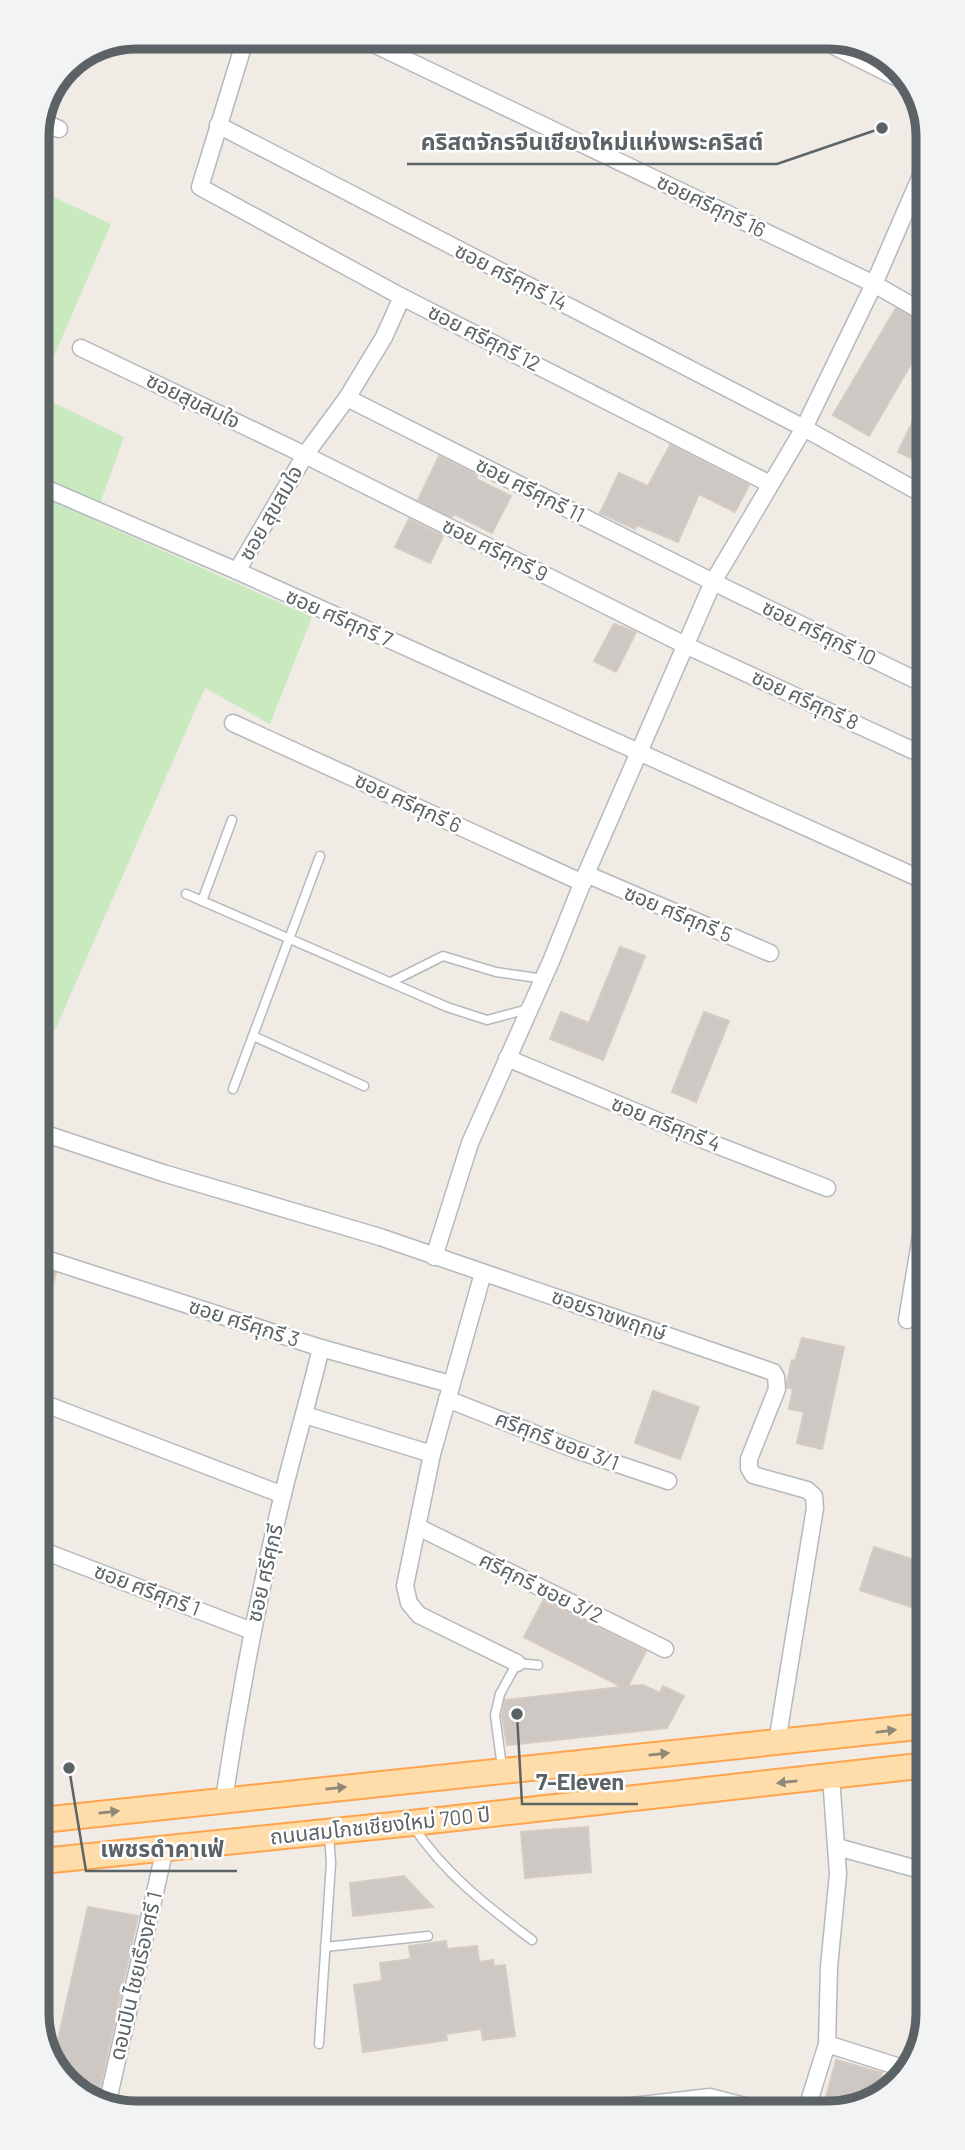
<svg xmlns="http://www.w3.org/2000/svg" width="965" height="2150" font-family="Barlow,'Noto Sans Thai',sans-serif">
<rect width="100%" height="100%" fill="#f0ebe4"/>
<!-- green -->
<g fill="#c8eabe">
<path d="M 37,189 L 111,224 L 38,393 Z"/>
<path d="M 38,395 L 124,437 L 94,520 L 312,617 L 270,724 L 205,688 L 55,1030 L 39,1027 Z"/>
</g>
<!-- building -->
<g fill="#cdc8c3" stroke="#d6cbc2" stroke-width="2">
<path d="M 896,308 L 923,322 L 924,342 L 869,436 L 833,415 Z"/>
<path d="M 924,398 L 924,464 L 898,452 Z"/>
<path d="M 670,445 L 749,485 L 735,512 L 699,494 L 678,542 L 637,525 L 635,529 L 600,513 L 619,473 L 648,486 Z"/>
<path d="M 439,456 L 477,475 L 476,479 L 511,496 L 492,533 L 454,514 L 452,517 L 418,500 Z"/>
<path d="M 409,519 L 443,536 L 430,563 L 395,547 Z"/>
<path d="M 614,624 L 636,632 L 616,672 L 594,661 Z"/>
<path d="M 620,947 L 645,956 L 603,1060 L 550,1039 L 561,1012 L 589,1023 Z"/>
<path d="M 704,1012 L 729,1021 L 696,1102 L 672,1092 Z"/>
<path d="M 40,1268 L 56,1273 L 44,1314 L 40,1313 Z"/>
<path d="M 802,1338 L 844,1347 L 822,1449 L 797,1443 L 804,1412 L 789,1409 L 793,1389 L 787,1387 L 787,1382 L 792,1360 L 795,1361 Z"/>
<path d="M 653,1391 L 699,1407 L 680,1459 L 635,1443 Z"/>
<path d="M 874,1547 L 927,1564 L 927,1612 L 860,1590 Z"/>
<path d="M 543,1601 L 646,1651 L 628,1686 L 643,1685 L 660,1693 L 663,1686 L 684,1696 L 667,1728 L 507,1745 L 502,1715 L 505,1700 L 622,1687 L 524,1637 Z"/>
<path d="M 588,1827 L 591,1872 L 525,1878 L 521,1832 Z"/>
<path d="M 404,1876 L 433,1907 L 353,1916 L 350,1883 Z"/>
<path d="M 88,1907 L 138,1916 L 97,2101 L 75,2093 L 53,2062 Z"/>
<path d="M 446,1941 L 447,1949 L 477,1946 L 479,1962 L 493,1960 L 494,1966 L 505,1965 L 515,2036 L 483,2040 L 481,2029 L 446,2034 L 447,2040 L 363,2052 L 354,1985 L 382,1981 L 380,1963 L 411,1959 L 409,1946 Z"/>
<path d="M 836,2060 L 882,2073 L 876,2097 L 861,2108 L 823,2108 Z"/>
</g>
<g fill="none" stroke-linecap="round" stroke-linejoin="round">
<!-- service casing -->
<g stroke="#b5b9bd" stroke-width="11">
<g id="service">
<path d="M 186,894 L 447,1007 L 487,1020 L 528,1009"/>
<path d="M 202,901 L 232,820"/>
<path d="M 391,982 L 443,956 L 496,972 L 544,979"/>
<path d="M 253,1036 L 364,1086"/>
<path d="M 233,1089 L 320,856"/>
<path d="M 502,1767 L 495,1715 L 500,1694 L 517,1663 L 538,1665"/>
<path d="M 413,1826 C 444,1873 488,1907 532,1940"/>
<path d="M 325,1947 L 428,1936"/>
<path d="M 319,2044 L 331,1863 L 329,1834"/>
</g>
</g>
<!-- minor casing -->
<g stroke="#b5b9bd" stroke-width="19">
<g id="minor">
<path d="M 246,37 L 200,187 L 402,297 L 770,484"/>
<path d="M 359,37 L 874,284 L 923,312"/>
<path d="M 816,37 L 908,83"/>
<path d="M 41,121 L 59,129"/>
<path d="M 218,125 L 804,428 L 924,495"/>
<path d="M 81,348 L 305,455 L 685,645 L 925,756"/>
<path d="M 347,398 L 713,582 L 924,684"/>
<path d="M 38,485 L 237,571 L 925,881"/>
<path d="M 237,571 L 305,455 L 347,398 L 384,337 L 402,297"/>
<path d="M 233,723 L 583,883"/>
<path d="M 586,874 L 770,953"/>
<path d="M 507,1058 L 696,1137 L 827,1188"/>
<path d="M 40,1132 L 163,1173 L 380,1237 L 773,1372 L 776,1377 L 777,1389 L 749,1459 L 749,1468 L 753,1475 L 807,1490 L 814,1496 L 815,1508 L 777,1742"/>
<path d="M 40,1257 L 321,1348 L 450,1384"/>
<path d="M 434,1257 L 470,1143 L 552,959 L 586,874 L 713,582 L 804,428 L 874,284 L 923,171"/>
<path d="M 483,1273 L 432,1454 L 405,1586 L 409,1603 L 419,1615 L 517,1663"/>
<path d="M 907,1320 L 926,1206"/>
<path d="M 447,1399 L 579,1451 L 668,1481"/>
<path d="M 40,1402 L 283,1495"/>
<path d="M 305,1415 L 432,1454"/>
<path d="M 418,1527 L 665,1649"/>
<path d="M 41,1550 L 252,1631"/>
<path d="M 224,1800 C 239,1698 258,1598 282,1498 C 294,1448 309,1398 321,1348"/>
<path d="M 837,1847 L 928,1872"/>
<path d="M 827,2044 L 909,2070"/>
<path d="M 107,2105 L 165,1848"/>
<path d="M 807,2108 L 827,2044 L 829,1967 L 838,1874 L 831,1777"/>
<path d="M 598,2110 L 710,2097 L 756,2109"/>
</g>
</g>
<!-- primary casing -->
<g stroke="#ffa44e" stroke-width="28">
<g id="primary">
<path d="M 42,1820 L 927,1726"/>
<path d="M 42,1861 L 412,1823 L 928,1765"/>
</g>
</g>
<!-- service -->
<use href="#service" stroke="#fff" stroke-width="8"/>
<!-- minor -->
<use href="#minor" stroke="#fff" stroke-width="16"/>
<!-- primary -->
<use href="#primary" stroke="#fda" stroke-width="24"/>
</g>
<!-- one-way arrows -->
<defs><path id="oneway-solid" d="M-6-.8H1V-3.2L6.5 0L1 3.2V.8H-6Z" transform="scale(1.75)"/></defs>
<g fill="#8d887a">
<use href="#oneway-solid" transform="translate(886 1731) rotate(-7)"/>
<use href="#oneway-solid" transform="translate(659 1754) rotate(-6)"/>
<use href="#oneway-solid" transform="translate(787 1782) rotate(174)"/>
<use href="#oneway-solid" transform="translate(336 1788) rotate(-6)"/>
<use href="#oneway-solid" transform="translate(109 1812) rotate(-6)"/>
</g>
<g text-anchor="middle" stroke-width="5" stroke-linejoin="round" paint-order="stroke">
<!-- street labels -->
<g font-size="21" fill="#5c6366" stroke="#fff">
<text transform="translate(711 206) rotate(26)" y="7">ซอยศรีศุกรี 16</text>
<text transform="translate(511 277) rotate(27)" y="7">ซอย ศรีศุกรี 14</text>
<text transform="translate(484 338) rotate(27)" y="7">ซอย ศรีศุกรี 12</text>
<text transform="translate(193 401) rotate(26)" y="7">ซอยสุขสมใจ</text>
<text transform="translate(530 490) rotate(27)" y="7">ซอย ศรีศุกรี 11</text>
<text transform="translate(271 513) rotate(-60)" y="7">ซอย สุขสมใจ</text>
<text transform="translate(495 550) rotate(27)" y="7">ซอย ศรีศุกรี 9</text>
<text transform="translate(339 618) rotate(24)" y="7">ซอย ศรีศุกรี 7</text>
<text transform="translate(819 633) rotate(26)" y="7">ซอย ศรีศุกรี 10</text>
<text transform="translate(805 700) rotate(25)" y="7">ซอย ศรีศุกรี 8</text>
<text transform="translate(408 803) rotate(25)" y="7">ซอย ศรีศุกรี 6</text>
<text transform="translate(678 914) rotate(23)" y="7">ซอย ศรีศุกรี 5</text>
<text transform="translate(666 1124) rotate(22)" y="7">ซอย ศรีศุกรี 4</text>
<text transform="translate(609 1315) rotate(19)" y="7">ซอยราชพฤกษ์</text>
<text transform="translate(244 1323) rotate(18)" y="7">ซอย ศรีศุกรี 3</text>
<text transform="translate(557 1441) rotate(21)" y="7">ศรีศุกรี ซอย 3/1</text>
<text transform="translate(265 1573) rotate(-77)" y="7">ซอย ศรีศุกรี</text>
<text transform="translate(541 1588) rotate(26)" y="7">ศรีศุกรี ซอย 3/2</text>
<text transform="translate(147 1590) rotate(21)" y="7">ซอย ศรีศุกรี 1</text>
<text transform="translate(380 1826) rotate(-6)" y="7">ถนนสมโภชเชียงใหม่ 700 ปี</text>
<text transform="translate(136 1976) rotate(-77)" y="7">ดอนปิน ไชยเรืองศรี 1</text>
</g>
</g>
<!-- crop -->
<path d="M0 0H965V2150H0ZM136 49H829A87 87 0 0 1 916 136V2014A87 87 0 0 1 829 2101H136A87 87 0 0 1 49 2014V136A87 87 0 0 1 136 49Z" fill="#f2f3f3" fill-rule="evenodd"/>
<path fill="none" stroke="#5c6366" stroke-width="9" d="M136 49H829A87 87 0 0 1 916 136V2014A87 87 0 0 1 829 2101H136A87 87 0 0 1 49 2014V136A87 87 0 0 1 136 49Z"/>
<!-- callouts -->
<path fill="none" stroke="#5c6366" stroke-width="2.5" d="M882 128L777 164H407M517 1714L522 1804H638M69 1768L86 1871H237"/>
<g fill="#5c6366" stroke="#fff" stroke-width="2.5">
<circle cx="882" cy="128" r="7"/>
<circle cx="517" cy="1714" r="7"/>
<circle cx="69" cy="1768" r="7"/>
</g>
<g font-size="23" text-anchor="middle" font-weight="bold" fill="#5c6366" stroke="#fff" stroke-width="5" stroke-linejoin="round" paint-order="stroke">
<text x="592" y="150">คริสตจักรจีนเชียงใหม่แห่งพระคริสต์</text>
<text x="580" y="1790">7-Eleven</text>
<text x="162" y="1857">เพชรดำคาเฟ่</text>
</g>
</svg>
